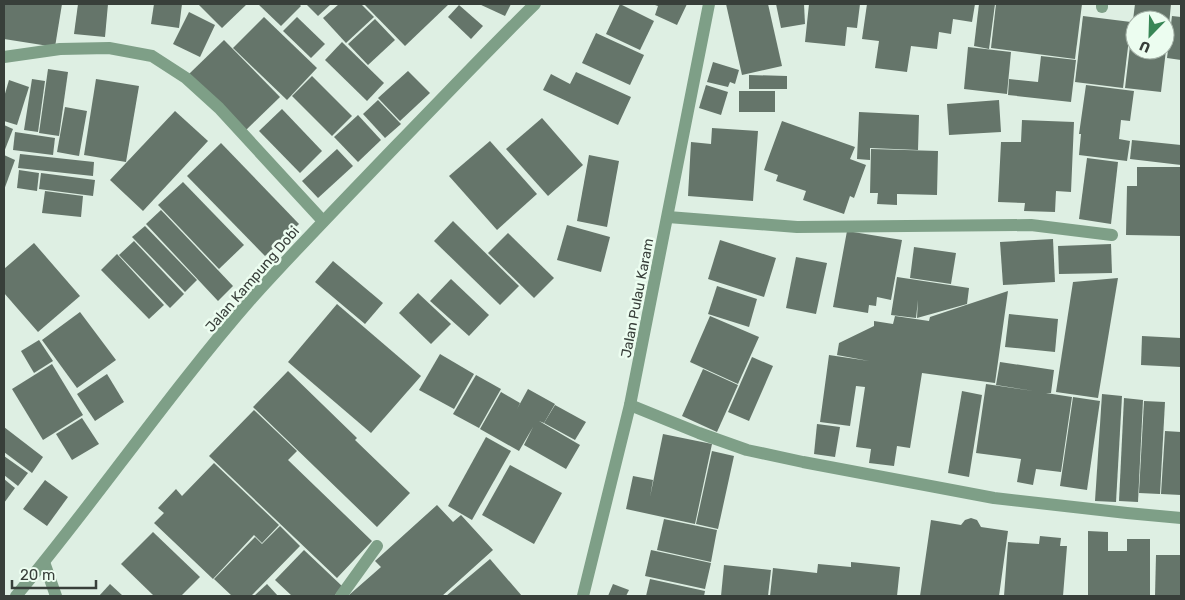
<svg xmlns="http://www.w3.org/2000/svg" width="1185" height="600" font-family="Rubik,sans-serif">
<rect width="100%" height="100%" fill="#deefe3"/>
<!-- building -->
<g fill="#65756a">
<path d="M 4,4 L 62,4 L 55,47 L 4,39 Z"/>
<path d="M 78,4 L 108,4 L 105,37 L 74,34 Z"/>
<path d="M 154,4 L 182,4 L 179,28 L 151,24 Z"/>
<path d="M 198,4 L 247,4 L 222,28 Z"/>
<path d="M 258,4 L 299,4 L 301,6 L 281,26 Z"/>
<path d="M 306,4 L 331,4 L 318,16 Z"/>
<path d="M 339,4 L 361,4 L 374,17 L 346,43 L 323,18 Z"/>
<path d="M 364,4 L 449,4 L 405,46 Z"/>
<path d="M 479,4 L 511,4 L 505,16 Z"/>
<path d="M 620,4 L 654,21 L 640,50 L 606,34 Z"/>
<path d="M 652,4 L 687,4 L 677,25 L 655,15 L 658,6 Z"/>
<path d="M 726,4 L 768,4 L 782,66 L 742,75 Z"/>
<path d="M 776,4 L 804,4 L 805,24 L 781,28 Z"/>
<path d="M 809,4 L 860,4 L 857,28 L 847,27 L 845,46 L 805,42 Z"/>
<path d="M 867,4 L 975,4 L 972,22 L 953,19 L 951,34 L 939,32 L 937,49 L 911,46 L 907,72 L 875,68 L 879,41 L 862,39 Z"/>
<path d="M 979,4 L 995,4 L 989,49 L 974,46 Z"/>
<path d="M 996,4 L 1082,4 L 1075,59 L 991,48 Z"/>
<path d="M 1135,4 L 1171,4 L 1169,25 L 1165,24 L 1165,20 L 1133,20 Z"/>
<path d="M 459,5 L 483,26 L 471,39 L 448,17 Z"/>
<path d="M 189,12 L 215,25 L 200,57 L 173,44 Z"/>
<path d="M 1083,16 L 1131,22 L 1123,88 L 1075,82 Z"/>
<path d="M 1172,16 L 1181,17 L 1181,60 L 1167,58 Z"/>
<path d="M 264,17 L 317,68 L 287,100 L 233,48 Z"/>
<path d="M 297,17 L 325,44 L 311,58 L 283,31 Z"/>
<path d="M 375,19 L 395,40 L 368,65 L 348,44 Z"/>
<path d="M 1133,21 L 1135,22 L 1135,50 L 1166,50 L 1161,92 L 1125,88 Z"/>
<path d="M 1165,26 L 1169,26 L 1166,46 L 1165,45 Z"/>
<path d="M 596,33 L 644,55 L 630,85 L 582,63 Z"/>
<path d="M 224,40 L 280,97 L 245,131 L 189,74 Z"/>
<path d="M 342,42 L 384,83 L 367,101 L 325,60 Z"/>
<path d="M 968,47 L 1011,52 L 1007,94 L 964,89 Z"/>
<path d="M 1041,56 L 1076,60 L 1071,102 L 1008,95 L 1009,79 L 1038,82 Z"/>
<path d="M 713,62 L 739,70 L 735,84 L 730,82 L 728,87 L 707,82 Z"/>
<path d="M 48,69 L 68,72 L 59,136 L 39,133 Z"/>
<path d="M 408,71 L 430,93 L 400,121 L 378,98 Z"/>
<path d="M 576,72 L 631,97 L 618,125 L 543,90 L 551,74 L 570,84 Z"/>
<path d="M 749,75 L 787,76 L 787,89 L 749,89 Z"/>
<path d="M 312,76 L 352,116 L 332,136 L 292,96 Z"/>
<path d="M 32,79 L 45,81 L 38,132 L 24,130 Z"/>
<path d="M 96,79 L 139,86 L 126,162 L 84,155 Z"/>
<path d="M 9,80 L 29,87 L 17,125 L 4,121 L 4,97 Z"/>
<path d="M 706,85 L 728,92 L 721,115 L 699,108 Z"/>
<path d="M 1086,85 L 1134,91 L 1130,121 L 1121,120 L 1119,139 L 1130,141 L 1127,161 L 1079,155 L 1081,134 L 1079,134 Z"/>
<rect x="739" y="91" width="36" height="21"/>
<path d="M 378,100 L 401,124 L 385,138 L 363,114 Z"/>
<path d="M 999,100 L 1001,132 L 949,135 L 947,104 Z"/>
<path d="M 65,107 L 87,111 L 79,156 L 57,152 Z"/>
<path d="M 282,109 L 322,151 L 300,173 L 259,131 Z"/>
<path d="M 175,111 L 208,141 L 143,211 L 110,180 Z"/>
<path d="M 859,112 L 919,115 L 918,150 L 870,148 L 870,160 L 857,159 Z"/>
<path d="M 358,115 L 381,140 L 358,162 L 334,137 Z"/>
<path d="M 542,118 L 583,165 L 548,196 L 506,149 Z"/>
<path d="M 1022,120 L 1074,122 L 1071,192 L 1056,191 L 1055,212 L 1024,211 L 1025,203 L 998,202 L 1001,142 L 1021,142 Z"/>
<path d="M 782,121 L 855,147 L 850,159 L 866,165 L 854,198 L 850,196 L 844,214 L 803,200 L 806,191 L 776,181 L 778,175 L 764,170 Z"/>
<path d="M 4,125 L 13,129 L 4,152 Z"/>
<path d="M 712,128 L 758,131 L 753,201 L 688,196 L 691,142 L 711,144 Z"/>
<path d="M 15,132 L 55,138 L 53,155 L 13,150 Z"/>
<path d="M 1132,140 L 1181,145 L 1181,165 L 1130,159 Z"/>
<path d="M 490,141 L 537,194 L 497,230 L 449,176 Z"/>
<path d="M 221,143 L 299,224 L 265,256 L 187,176 Z"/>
<path d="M 337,149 L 353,166 L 318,198 L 302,181 Z"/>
<path d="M 871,149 L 938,151 L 937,195 L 897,194 L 897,205 L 877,204 L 878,193 L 870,193 Z"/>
<path d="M 20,154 L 94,162 L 93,176 L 18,168 Z"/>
<path d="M 4,155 L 15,160 L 4,190 Z"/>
<path d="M 589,155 L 619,161 L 607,227 L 577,221 Z"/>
<path d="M 1087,158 L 1118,162 L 1111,224 L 1079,219 Z"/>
<path d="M 1137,167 L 1181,167 L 1181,236 L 1126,235 L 1127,186 L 1137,186 Z"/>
<path d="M 19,170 L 39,173 L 37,191 L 17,188 Z"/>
<path d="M 41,173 L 95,180 L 93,196 L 39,189 Z"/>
<path d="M 183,182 L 244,245 L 219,269 L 158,205 Z"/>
<path d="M 45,191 L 83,196 L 81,217 L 42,213 Z"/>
<path d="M 161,210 L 233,286 L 218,301 L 146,224 Z"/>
<path d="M 453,221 L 519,286 L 500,305 L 434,241 Z"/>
<path d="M 567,225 L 610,237 L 601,272 L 557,260 Z"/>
<path d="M 145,226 L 197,280 L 185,292 L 132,237 Z"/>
<path d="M 847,231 L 902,240 L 891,300 L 877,297 L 876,306 L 869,305 L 868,313 L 833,307 Z"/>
<path d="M 508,233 L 554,278 L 534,298 L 488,253 Z"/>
<path d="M 1053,239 L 1055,282 L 1003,285 L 1000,242 Z"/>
<path d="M 720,240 L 776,258 L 764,297 L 708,279 Z"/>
<path d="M 134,241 L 184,294 L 170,308 L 119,255 Z"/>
<path d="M 34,243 L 80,296 L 38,332 L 4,293 L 4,269 Z"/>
<path d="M 1111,244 L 1112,273 L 1059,274 L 1058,246 Z"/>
<path d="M 914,247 L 956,253 L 951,284 L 910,278 Z"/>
<path d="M 117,254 L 164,305 L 149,319 L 101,270 Z"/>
<path d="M 796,257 L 827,263 L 816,314 L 786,308 Z"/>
<path d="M 333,261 L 383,303 L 365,324 L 315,282 Z"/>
<path d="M 897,277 L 969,288 L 967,304 L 917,318 L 918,300 L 916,318 L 891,315 Z"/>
<path d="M 1118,278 L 1098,398 L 1056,392 L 1073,282 Z"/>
<path d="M 451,279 L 489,315 L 469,336 L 430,301 Z"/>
<path d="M 717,286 L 757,299 L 749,327 L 708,314 Z"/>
<path d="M 1008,291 L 995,383 L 922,373 L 910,448 L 897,446 L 894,466 L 869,463 L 871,449 L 856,447 L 865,387 L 856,386 L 850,426 L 820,422 L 829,355 L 869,361 L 837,355 L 839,343 L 874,326 L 874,321 L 893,324 L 895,316 L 929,321 L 930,317 Z"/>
<path d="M 418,293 L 451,324 L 431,344 L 399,313 Z"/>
<path d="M 337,304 L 421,376 L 371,433 L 288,362 Z"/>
<path d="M 80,312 L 116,360 L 77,388 L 42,340 Z"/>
<path d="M 1009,314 L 1058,319 L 1055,352 L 1005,347 Z"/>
<path d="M 710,316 L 759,337 L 738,384 L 690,362 Z"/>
<path d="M 1142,336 L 1181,338 L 1181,367 L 1141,365 Z"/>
<path d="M 39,340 L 53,361 L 34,373 L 21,351 Z"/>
<path d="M 440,354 L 474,374 L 454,409 L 419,390 Z"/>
<path d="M 752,357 L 773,366 L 749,421 L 728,412 Z"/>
<path d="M 1000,362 L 1054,370 L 1051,393 L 1046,393 L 1072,397 L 1061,472 L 1036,469 L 1033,485 L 1017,482 L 1021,459 L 976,453 L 986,384 L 1034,391 L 996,385 Z"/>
<path d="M 52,364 L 83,415 L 43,440 L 12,389 Z"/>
<path d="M 703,369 L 738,385 L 717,432 L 682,416 Z"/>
<path d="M 288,371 L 357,438 L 355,440 L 410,493 L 377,527 L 253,407 Z"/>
<path d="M 107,374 L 124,402 L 95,421 L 77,394 Z"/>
<path d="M 476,375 L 501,389 L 479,428 L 453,414 Z"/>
<path d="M 528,389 L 555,404 L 544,423 L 539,421 L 580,445 L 566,469 L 524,445 L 533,427 L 519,451 L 480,429 L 501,392 L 520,403 L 517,409 Z"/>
<path d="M 962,391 L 982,395 L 969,477 L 948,473 Z"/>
<path d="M 1102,394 L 1122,396 L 1116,502 L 1095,501 Z"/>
<path d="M 1073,397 L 1100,401 L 1087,490 L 1060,486 Z"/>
<path d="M 1124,398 L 1143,400 L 1138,502 L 1119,501 Z"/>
<path d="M 1144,401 L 1165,402 L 1160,494 L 1139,493 Z"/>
<path d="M 555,405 L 586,422 L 575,440 L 544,423 Z"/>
<path d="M 254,410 L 297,451 L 288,460 L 372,541 L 337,578 L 209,456 Z"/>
<path d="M 82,418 L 99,444 L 72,460 L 56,434 Z"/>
<path d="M 817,424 L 840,427 L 835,457 L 814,454 Z"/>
<path d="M 4,427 L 43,457 L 32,473 L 4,452 Z"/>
<path d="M 1165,431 L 1181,432 L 1181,495 L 1161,494 Z"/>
<path d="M 663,434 L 712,444 L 695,524 L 626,509 L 633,476 L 653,480 L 650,497 Z"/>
<path d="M 486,437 L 511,451 L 472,520 L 448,506 Z"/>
<path d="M 712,451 L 734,456 L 718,529 L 696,524 Z"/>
<path d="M 4,456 L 28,473 L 18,486 L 4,475 Z"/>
<path d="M 214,463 L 279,525 L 262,543 L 254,535 L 213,579 L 154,523 L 164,513 L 158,508 L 176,489 L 182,496 Z"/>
<path d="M 510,465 L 562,493 L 534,544 L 482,515 Z"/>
<path d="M 4,479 L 15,488 L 4,503 Z"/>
<path d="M 45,480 L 68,497 L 47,526 L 23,509 Z"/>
<path d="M 437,505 L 453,522 L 461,515 L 493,550 L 442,596 L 350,596 L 349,595 L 381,567 L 375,561 Z"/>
<path d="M 971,518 L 977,520 L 981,527 L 1008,531 L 999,596 L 920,596 L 931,520 L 961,525 L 965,520 Z"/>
<path d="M 664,519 L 717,530 L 711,562 L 657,550 Z"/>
<path d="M 280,526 L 300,546 L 251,596 L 232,596 L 214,579 L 255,537 L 262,544 Z"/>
<path d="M 1088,531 L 1108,532 L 1108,551 L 1127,551 L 1127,539 L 1150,539 L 1150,596 L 1088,596 Z"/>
<path d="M 153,532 L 200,577 L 181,596 L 154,596 L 121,564 Z"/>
<path d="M 1040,536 L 1061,538 L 1060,546 L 1067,546 L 1063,596 L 1004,596 L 1008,542 L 1039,544 Z"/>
<path d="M 304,550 L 343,587 L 334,596 L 292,596 L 275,580 Z"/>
<path d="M 651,550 L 711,563 L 705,589 L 645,576 Z"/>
<path d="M 1156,555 L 1181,555 L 1181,596 L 1155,596 Z"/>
<path d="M 490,559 L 522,596 L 446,596 Z"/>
<path d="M 851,562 L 900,567 L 897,596 L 770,596 L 773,568 L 817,573 L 818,564 L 851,567 Z"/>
<path d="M 724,565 L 771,570 L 768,596 L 721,596 Z"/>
<path d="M 650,579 L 705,591 L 704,596 L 646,596 Z"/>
<path d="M 110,584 L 123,596 L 99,596 Z"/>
<path d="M 267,584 L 278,596 L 254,596 Z"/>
<path d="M 613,584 L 629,590 L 626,596 L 608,596 Z"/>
</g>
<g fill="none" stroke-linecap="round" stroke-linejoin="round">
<!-- minor -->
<g stroke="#7e9f87" stroke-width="12">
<path d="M 1102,7 L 1102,4"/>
<path d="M 4,57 L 60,49 L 109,48 L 152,56 L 186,78 L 219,108 L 323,221"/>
<path d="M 668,217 L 797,227 L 1031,225 L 1112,235"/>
<path d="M 630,405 L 699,433 L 747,450 L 803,462 L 994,498 L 1127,513 L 1181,518"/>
<path d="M 44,562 L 56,596"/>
<path d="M 16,596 C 97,499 169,393 252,298 C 298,247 346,198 394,148 C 441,100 487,51 535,4"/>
<path d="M 341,596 L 377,546"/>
<path d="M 583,596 L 630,405 L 709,4"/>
</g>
</g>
<g text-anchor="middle" stroke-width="5" stroke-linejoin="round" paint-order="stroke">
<!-- street labels -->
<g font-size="14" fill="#383f3a" stroke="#ecfdf0">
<text transform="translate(252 279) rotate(-49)" y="5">Jalan Kampung Dobi</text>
<text transform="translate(637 298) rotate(-79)" y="5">Jalan Pulau Karam</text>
</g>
</g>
<!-- border -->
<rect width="1185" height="600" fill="none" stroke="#383f3a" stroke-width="10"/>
<!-- north arrow -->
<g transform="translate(1150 35) rotate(203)"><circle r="24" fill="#ecfdf0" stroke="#a4b1a7"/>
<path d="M0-4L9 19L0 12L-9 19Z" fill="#388656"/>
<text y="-8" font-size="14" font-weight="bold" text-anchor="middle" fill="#383f3a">U</text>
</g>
<!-- scale -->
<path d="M12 580v8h84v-8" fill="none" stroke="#383f3a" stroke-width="2.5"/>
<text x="20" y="580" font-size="15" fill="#383f3a" stroke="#ecfdf0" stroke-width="4" paint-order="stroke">20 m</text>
</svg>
